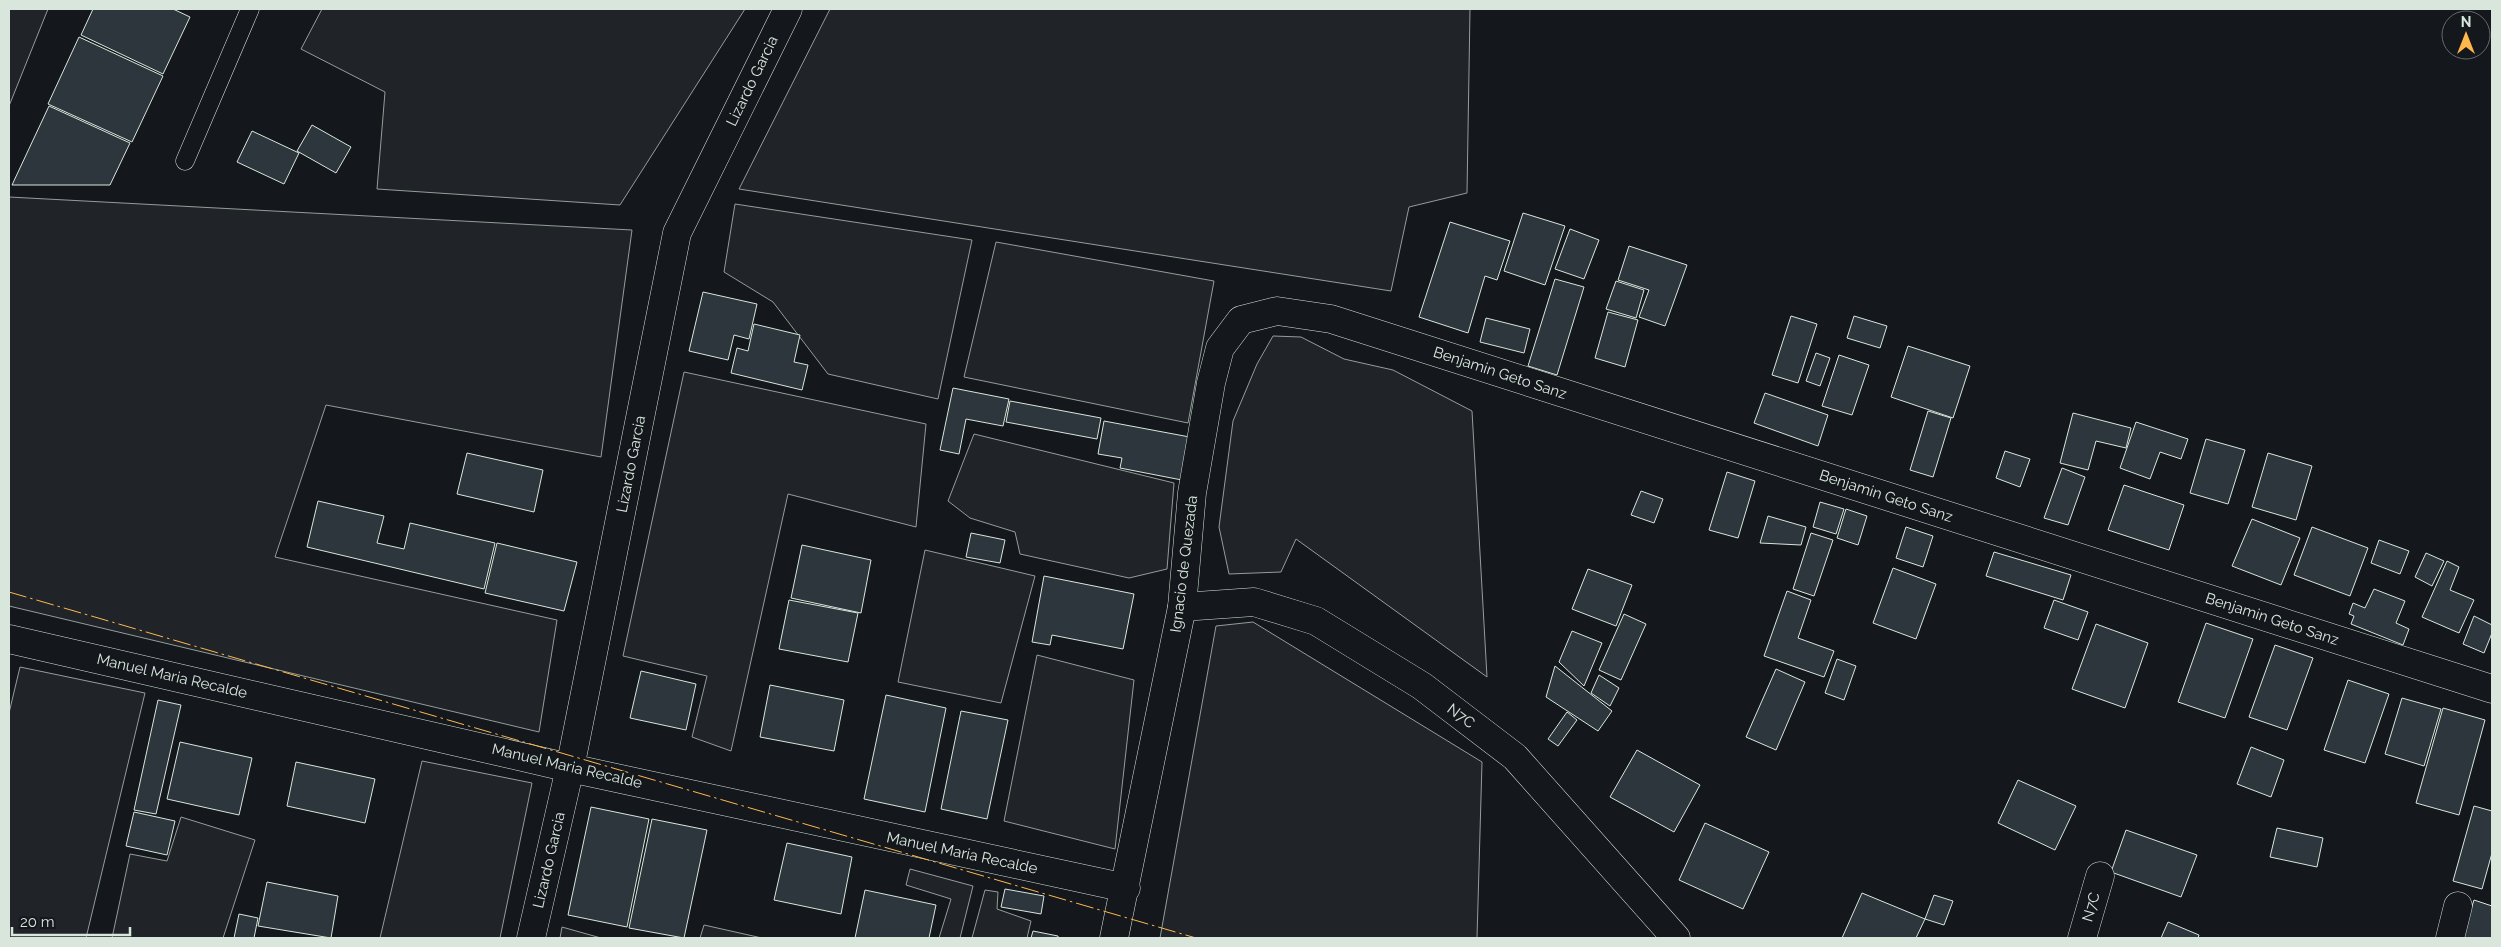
<svg xmlns="http://www.w3.org/2000/svg" width="2501" height="947" font-family="Raleway,sans-serif">
<rect width="100%" height="100%" fill="#14181c"/>
<!-- green -->
<g fill="#202428" stroke="#939e99">
<path d="M 9,9 L 48,9 L 9,106 Z"/>
<path d="M 322,9 L 745,9 L 620,205 L 377,189 L 385,92 L 301,49 Z"/>
<path d="M 830,9 L 1470,9 L 1467,193 L 1409,207 L 1391,291 L 739,189 Z"/>
<path d="M 9,197 L 632,230 L 601,457 L 326,405 L 275,557 L 557,620 L 539,732 L 9,606 Z"/>
<path d="M 735,204 L 972,240 L 938,399 L 828,374 L 773,302 L 724,272 Z"/>
<path d="M 996,242 L 1214,281 L 1188,423 L 964,377 Z"/>
<path d="M 1273,336 L 1301,337 L 1344,359 L 1393,370 L 1472,411 L 1487,677 L 1296,539 L 1281,572 L 1229,574 L 1219,527 L 1233,421 L 1257,364 Z"/>
<path d="M 684,372 L 926,424 L 916,527 L 788,494 L 731,751 L 692,737 L 707,676 L 623,656 Z"/>
<path d="M 974,434 L 1174,483 L 1167,569 L 1129,578 L 1020,554 L 1015,532 L 970,518 L 948,501 Z"/>
<path d="M 925,550 L 1035,576 L 1001,703 L 898,682 Z"/>
<path d="M 1253,622 L 1482,762 L 1477,938 L 1160,938 L 1216,626 Z"/>
<path d="M 1037,655 L 1134,680 L 1115,849 L 1004,821 Z"/>
<path d="M 20,667 L 145,693 L 86,938 L 9,938 L 9,713 Z"/>
<path d="M 422,761 L 532,783 L 500,938 L 380,938 Z"/>
<path d="M 181,817 L 255,840 L 223,938 L 112,938 L 130,854 L 167,861 Z"/>
<path d="M 910,869 L 973,886 L 960,938 L 939,938 L 951,899 L 906,885 Z"/>
<path d="M 985,890 L 998,892 L 997,909 L 1031,921 L 1027,938 L 972,938 Z"/>
<path d="M 704,925 L 762,938 L 700,938 Z"/>
<path d="M 562,927 L 601,938 L 560,938 Z"/>
</g>
<!-- building -->
<g fill="#2c363c" stroke="#d8e6dc">
<path d="M 93,9 L 173,9 L 190,17 L 163,74 L 81,35 Z"/>
<path d="M 79,37 L 163,76 L 132,142 L 48,104 Z"/>
<path d="M 49,106 L 130,143 L 110,185 L 12,185 Z"/>
<path d="M 312,125 L 351,147 L 336,173 L 297,151 Z"/>
<path d="M 252,131 L 299,153 L 284,184 L 237,162 Z"/>
<path d="M 1523,213 L 1565,226 L 1545,285 L 1504,271 Z"/>
<path d="M 1450,222 L 1510,241 L 1497,280 L 1485,276 L 1468,333 L 1419,317 Z"/>
<path d="M 1570,229 L 1599,240 L 1584,279 L 1555,269 Z"/>
<path d="M 1629,246 L 1687,265 L 1665,326 L 1639,317 L 1649,290 L 1618,280 Z"/>
<path d="M 1555,279 L 1584,287 L 1557,375 L 1528,366 Z"/>
<path d="M 1616,281 L 1644,290 L 1636,318 L 1606,309 Z"/>
<path d="M 703,292 L 757,304 L 749,339 L 734,335 L 728,360 L 689,351 Z"/>
<path d="M 1608,312 L 1638,320 L 1625,367 L 1595,358 Z"/>
<path d="M 1791,316 L 1817,324 L 1798,383 L 1772,375 Z"/>
<path d="M 1854,316 L 1887,326 L 1880,348 L 1847,338 Z"/>
<path d="M 1486,318 L 1530,329 L 1524,353 L 1480,342 Z"/>
<path d="M 754,324 L 800,335 L 794,362 L 808,365 L 802,390 L 731,373 L 737,348 L 748,351 Z"/>
<path d="M 1908,346 L 1970,366 L 1953,418 L 1891,397 Z"/>
<path d="M 1816,353 L 1830,358 L 1820,386 L 1806,381 Z"/>
<path d="M 1839,355 L 1869,365 L 1852,415 L 1822,406 Z"/>
<path d="M 953,388 L 1009,399 L 1003,426 L 966,419 L 959,454 L 940,450 Z"/>
<path d="M 1765,393 L 1828,415 L 1818,446 L 1754,423 Z"/>
<path d="M 1010,401 L 1101,418 L 1097,439 L 1006,422 Z"/>
<path d="M 1928,411 L 1951,418 L 1933,477 L 1910,470 Z"/>
<path d="M 2073,413 L 2131,428 L 2126,448 L 2096,441 L 2088,470 L 2060,463 Z"/>
<path d="M 1104,421 L 1195,438 L 1187,481 L 1120,468 L 1122,458 L 1098,454 Z"/>
<path d="M 2136,422 L 2188,439 L 2181,459 L 2160,452 L 2150,479 L 2120,468 Z"/>
<path d="M 2206,439 L 2245,450 L 2228,504 L 2190,493 Z"/>
<path d="M 2005,451 L 2030,459 L 2020,487 L 1996,478 Z"/>
<path d="M 467,453 L 543,470 L 534,512 L 457,494 Z"/>
<path d="M 2268,453 L 2312,466 L 2296,520 L 2252,507 Z"/>
<path d="M 2062,468 L 2085,477 L 2068,525 L 2044,518 Z"/>
<path d="M 1727,472 L 1755,481 L 1738,538 L 1709,530 Z"/>
<path d="M 2124,485 L 2184,505 L 2169,550 L 2108,530 Z"/>
<path d="M 1641,491 L 1663,499 L 1654,523 L 1631,515 Z"/>
<path d="M 318,501 L 384,516 L 377,543 L 404,549 L 410,523 L 495,543 L 484,589 L 307,547 Z"/>
<path d="M 1820,502 L 1844,509 L 1836,534 L 1813,527 Z"/>
<path d="M 1846,509 L 1867,516 L 1858,545 L 1837,538 Z"/>
<path d="M 1768,516 L 1806,527 L 1801,545 L 1760,543 Z"/>
<path d="M 2252,519 L 2300,538 L 2281,585 L 2232,566 Z"/>
<path d="M 1906,527 L 1933,536 L 1923,567 L 1896,558 Z"/>
<path d="M 2312,527 L 2368,548 L 2350,596 L 2294,575 Z"/>
<path d="M 971,533 L 1005,540 L 1000,563 L 966,557 Z"/>
<path d="M 1811,533 L 1833,540 L 1814,596 L 1793,589 Z"/>
<path d="M 2379,540 L 2409,551 L 2400,574 L 2371,563 Z"/>
<path d="M 497,543 L 577,562 L 564,611 L 485,593 Z"/>
<path d="M 802,545 L 871,560 L 861,613 L 791,598 Z"/>
<path d="M 1994,552 L 2071,575 L 2063,600 L 1986,576 Z"/>
<path d="M 2426,553 L 2444,561 L 2432,586 L 2415,577 Z"/>
<path d="M 2447,561 L 2459,567 L 2450,590 L 2474,600 L 2459,633 L 2422,617 Z"/>
<path d="M 1893,568 L 1936,584 L 1916,639 L 1873,623 Z"/>
<path d="M 1588,569 L 1632,585 L 1616,626 L 1572,609 Z"/>
<path d="M 1044,576 L 1134,594 L 1123,649 L 1052,635 L 1050,645 L 1032,642 Z"/>
<path d="M 2374,589 L 2405,601 L 2396,623 L 2409,629 L 2403,645 L 2351,624 L 2354,616 L 2349,614 L 2353,603 L 2365,608 Z"/>
<path d="M 1787,591 L 1811,600 L 1798,638 L 1834,651 L 1824,677 L 1764,656 Z"/>
<path d="M 789,600 L 858,613 L 848,662 L 779,649 Z"/>
<path d="M 2054,600 L 2088,612 L 2078,640 L 2044,628 Z"/>
<path d="M 1624,614 L 1646,624 L 1621,680 L 1599,670 Z"/>
<path d="M 2474,616 L 2492,625 L 2492,633 L 2484,653 L 2463,644 Z"/>
<path d="M 2206,623 L 2253,639 L 2225,718 L 2178,702 Z"/>
<path d="M 2096,624 L 2148,643 L 2125,708 L 2072,689 Z"/>
<path d="M 1572,631 L 1602,643 L 1584,686 L 1559,662 Z"/>
<path d="M 2275,645 L 2313,658 L 2287,730 L 2249,717 Z"/>
<path d="M 1837,659 L 1856,666 L 1844,700 L 1825,693 Z"/>
<path d="M 1555,666 L 1612,711 L 1598,731 L 1546,697 Z"/>
<path d="M 1776,669 L 1805,682 L 1776,750 L 1746,737 Z"/>
<path d="M 641,671 L 696,684 L 686,730 L 630,718 Z"/>
<path d="M 1599,675 L 1619,688 L 1610,706 L 1591,693 Z"/>
<path d="M 2348,680 L 2389,694 L 2365,763 L 2324,750 Z"/>
<path d="M 770,685 L 844,700 L 834,751 L 760,737 Z"/>
<path d="M 886,695 L 946,708 L 925,812 L 864,799 Z"/>
<path d="M 2402,698 L 2441,709 L 2424,766 L 2385,754 Z"/>
<path d="M 158,700 L 181,705 L 156,814 L 134,810 Z"/>
<path d="M 2443,708 L 2485,720 L 2459,815 L 2416,803 Z"/>
<path d="M 961,711 L 1008,720 L 987,819 L 941,809 Z"/>
<path d="M 1567,712 L 1577,720 L 1558,746 L 1548,739 Z"/>
<path d="M 180,742 L 252,758 L 239,815 L 167,799 Z"/>
<path d="M 2251,747 L 2284,760 L 2271,797 L 2237,784 Z"/>
<path d="M 1637,750 L 1700,785 L 1674,832 L 1610,797 Z"/>
<path d="M 296,762 L 375,779 L 365,823 L 287,806 Z"/>
<path d="M 2018,780 L 2076,806 L 2055,850 L 1998,823 Z"/>
<path d="M 2474,806 L 2492,811 L 2492,853 L 2482,889 L 2453,881 Z"/>
<path d="M 591,807 L 649,819 L 627,927 L 568,915 Z"/>
<path d="M 134,812 L 175,821 L 167,855 L 126,846 Z"/>
<path d="M 652,819 L 707,830 L 684,938 L 629,928 Z"/>
<path d="M 1705,823 L 1769,852 L 1743,909 L 1679,880 Z"/>
<path d="M 2277,828 L 2323,838 L 2317,867 L 2270,857 Z"/>
<path d="M 2126,830 L 2197,855 L 2181,897 L 2111,872 Z"/>
<path d="M 787,843 L 852,857 L 841,914 L 774,900 Z"/>
<path d="M 267,882 L 338,896 L 331,938 L 258,926 Z"/>
<path d="M 1005,889 L 1044,896 L 1041,914 L 1001,907 Z"/>
<path d="M 865,890 L 936,905 L 929,938 L 855,938 Z"/>
<path d="M 1862,893 L 1925,919 L 1916,938 L 1842,938 Z"/>
<path d="M 1934,895 L 1953,901 L 1944,925 L 1925,919 Z"/>
<path d="M 2474,900 L 2492,906 L 2492,938 L 2462,938 Z"/>
<path d="M 239,914 L 258,918 L 254,938 L 234,938 Z"/>
<path d="M 2168,922 L 2199,935 L 2198,938 L 2161,938 Z"/>
<path d="M 1033,931 L 1058,936 L 1058,938 L 1031,938 Z"/>
</g>
<g fill="none" stroke-linecap="round" stroke-linejoin="round">
<!-- lane casing -->
<g stroke="#d8e6dc" stroke-width="19">
<path id="lane" d="M 185,161 L 250,9"/>
</g>
<!-- street casing -->
<g stroke="#d8e6dc" stroke-width="29">
<g id="street">
<path d="M 1182,607 L 1254,602 L 1316,621 L 1422,686 L 1515,757 L 1676,938"/>
<path d="M 9,639 L 570,768 L 1126,888"/>
<path d="M 531,938 L 570,768 L 677,233 L 788,9"/>
<path d="M 1114,938 L 1182,607 L 1192,493 L 1211,383 L 1220,348 L 1241,320 L 1277,311 L 1331,319 L 2492,689"/>
<path d="M 2082,938 L 2100,876"/>
<path d="M 2450,938 L 2458,906"/>
</g>
</g>
<!-- lane -->
<use href="#lane" stroke="#14181c" stroke-width="18"/>
<!-- street -->
<use href="#street" stroke="#14181c" stroke-width="28"/>
<!-- power -->
<path stroke="#ffb74d" stroke-width="1" stroke-dasharray="18 4 2.5 4" stroke-linecap="butt" d="M 9,592 L 1196,938"/>
</g>
<g text-anchor="middle" stroke-width="4" stroke-linejoin="round" paint-order="stroke">
<!-- street labels -->
<g font-size="15" fill="#d8e6dc" stroke="#14181c">
<text transform="translate(752 81) rotate(-64)" y="5">Lizardo Garcia</text>
<text transform="translate(1500 373) rotate(18)" y="5">Benjamin Geto Sanz</text>
<text transform="translate(631 464) rotate(-79)" y="5">Lizardo Garcia</text>
<text transform="translate(1886 496) rotate(18)" y="5">Benjamin Geto Sanz</text>
<text transform="translate(1184 564) rotate(-83)" y="5">Ignacio de Quezada</text>
<text transform="translate(2272 619) rotate(18)" y="5">Benjamin Geto Sanz</text>
<text transform="translate(172 676) rotate(13)" y="5">Manuel Maria Recalde</text>
<text transform="translate(1461 716) rotate(37)" y="5">N7C</text>
<text transform="translate(567 766) rotate(13)" y="5">Manuel Maria Recalde</text>
<text transform="translate(962 853) rotate(12)" y="5">Manuel Maria Recalde</text>
<text transform="translate(549 860) rotate(-77)" y="5">Lizardo Garcia</text>
<text transform="translate(2091 907) rotate(-74)" y="5">N7C</text>
</g>
</g>
<!-- border -->
<rect width="2501" height="947" fill="none" stroke="#d8e6dc" stroke-width="20"/>
<!-- north arrow -->
<g transform="translate(2466 35)"><circle r="24" fill="#14181c" stroke="#626a69"/>
<path d="M0-4L9 19L0 12L-9 19Z" fill="#ffb74d"/>
<text y="-8" font-size="14" font-weight="bold" text-anchor="middle" fill="#d8e6dc">N</text>
</g>
<!-- scale -->
<path d="M12 927v8h118v-8" fill="none" stroke="#d8e6dc" stroke-width="2.5"/>
<text x="20" y="927" font-size="15" fill="#d8e6dc" stroke="#14181c" stroke-width="4" paint-order="stroke">20 m</text>
</svg>
